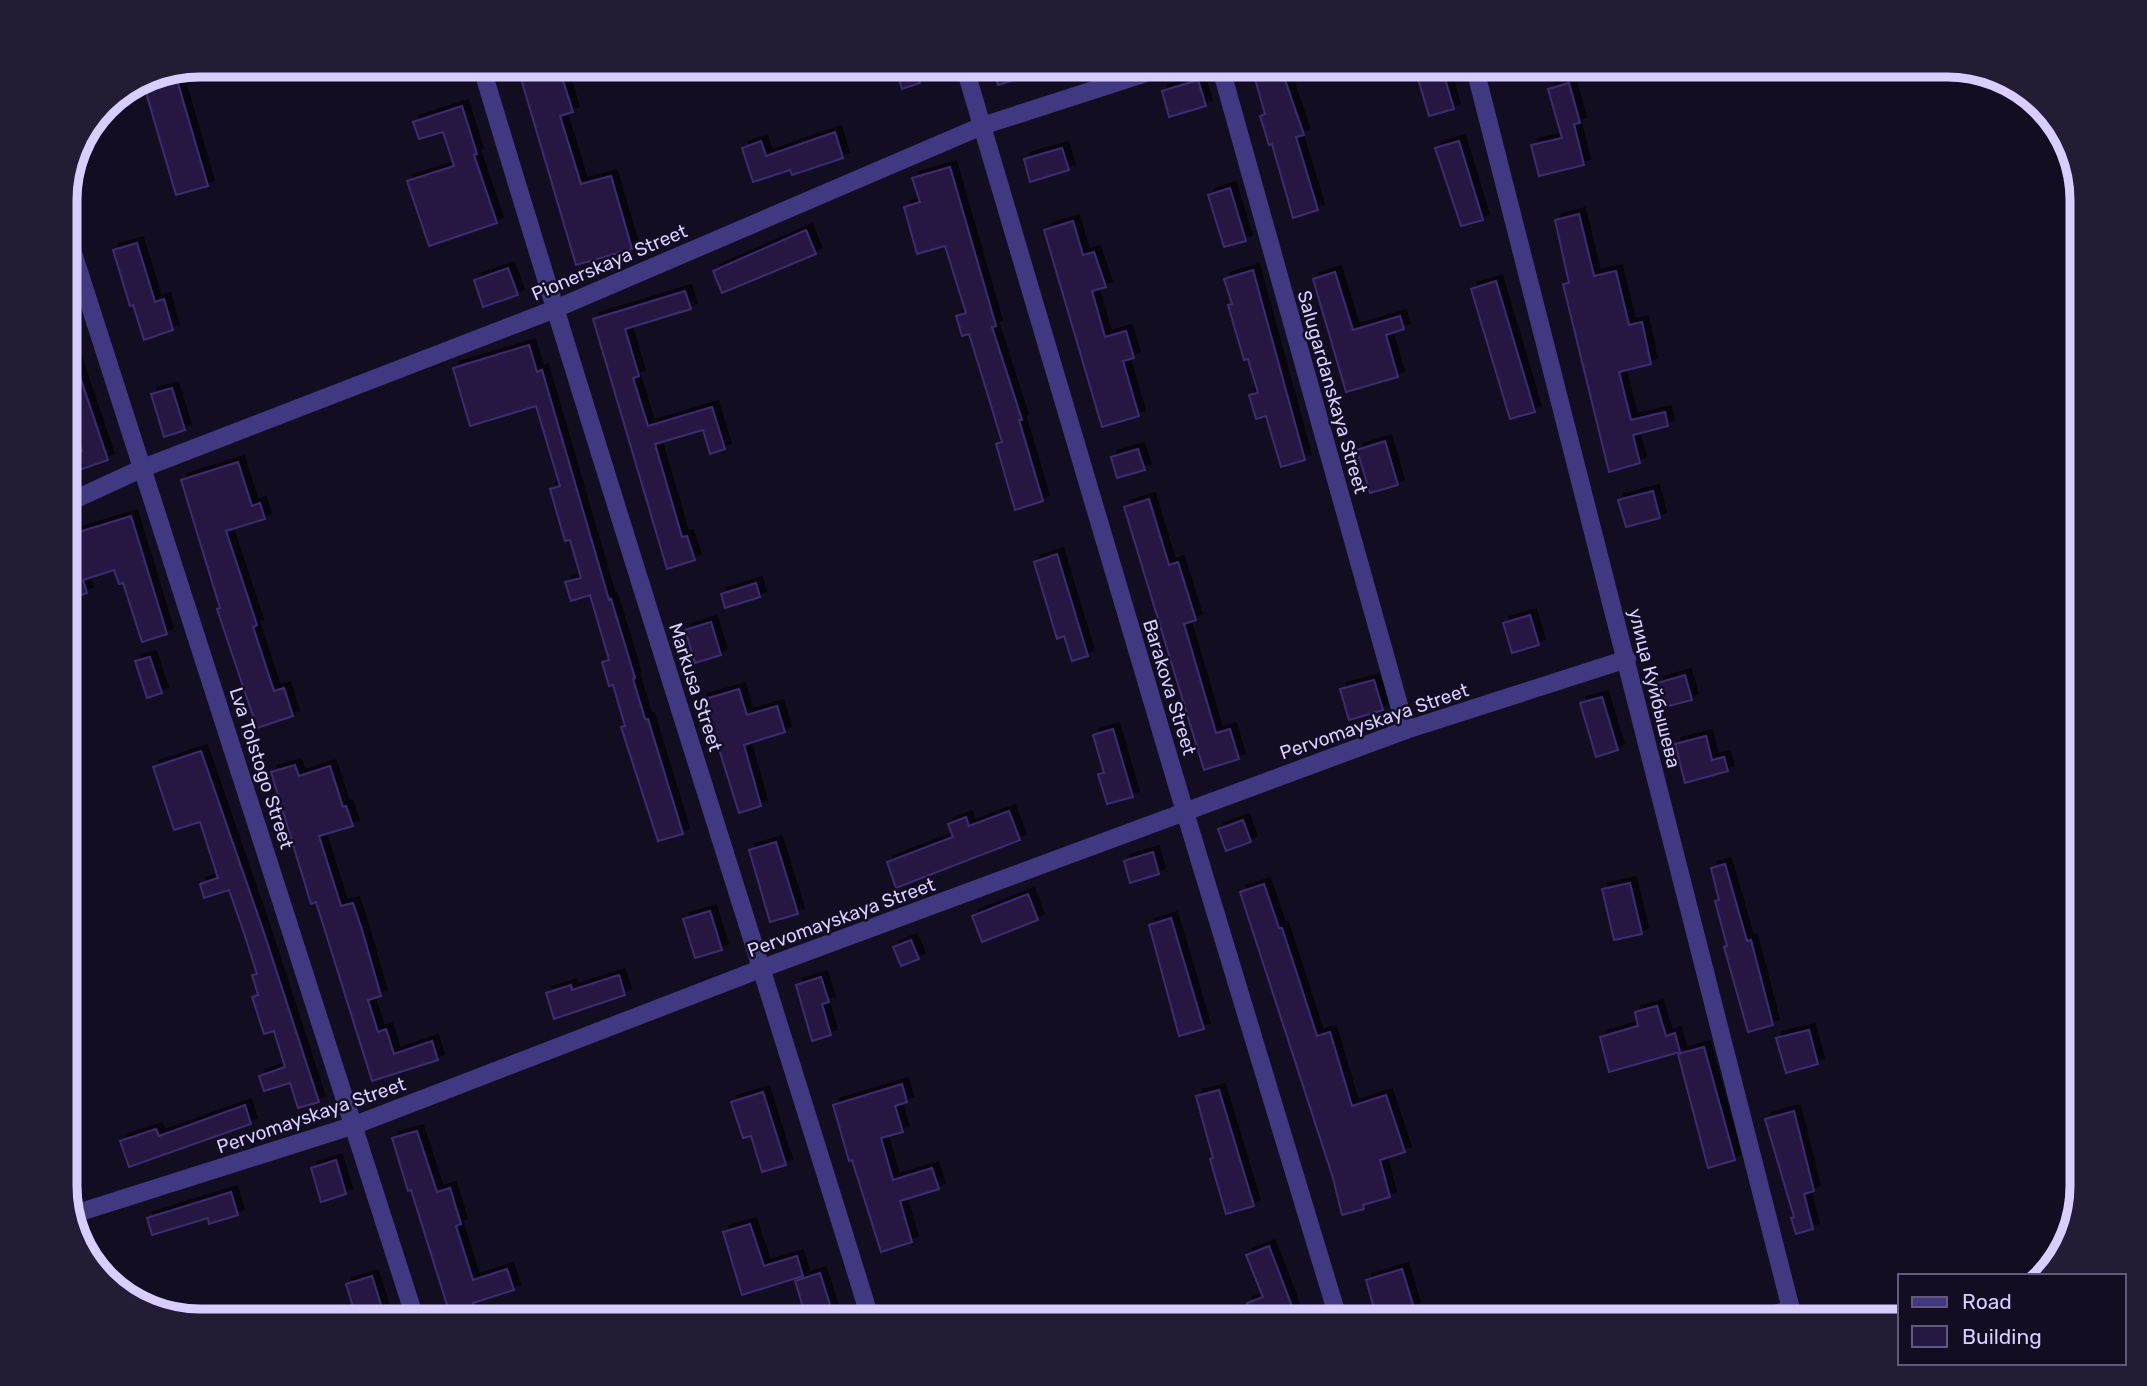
<svg xmlns="http://www.w3.org/2000/svg" width="2147" height="1386" font-family="Rubik,sans-serif">
<defs>
<filter id="shadow"><feDropShadow dx="6" dy="-6" stdDeviation="0" flood-color="#0009"/></filter>
</defs>
<rect width="100%" height="100%" fill="#130d22"/>
<!-- building -->
<g fill="#251943" stroke="#3e2b6f" stroke-width="2" filter="url(#shadow)">
<path d="M 517,65 L 558,65 L 573,112 L 560,116 L 581,184 L 611,176 L 632,249 L 576,265 Z"/>
<path d="M 894,65 L 913,65 L 920,83 L 902,89 Z"/>
<path d="M 992,65 L 1052,65 L 1052,68 L 998,85 Z"/>
<path d="M 1414,65 L 1441,65 L 1454,109 L 1429,116 Z"/>
<path d="M 174,70 L 208,186 L 176,195 L 142,79 L 149,75 Z"/>
<path d="M 1282,71 L 1304,135 L 1296,137 L 1318,210 L 1293,218 L 1272,144 L 1269,145 L 1260,116 L 1265,114 L 1255,79 Z"/>
<path d="M 1198,80 L 1206,106 L 1169,117 L 1162,91 Z"/>
<path d="M 1569,83 L 1580,123 L 1574,124 L 1584,165 L 1539,176 L 1531,145 L 1562,138 L 1548,89 Z"/>
<path d="M 462,106 L 477,154 L 474,155 L 497,223 L 429,246 L 407,181 L 454,166 L 443,132 L 419,139 L 413,122 Z"/>
<path d="M 835,132 L 843,158 L 792,175 L 790,170 L 753,182 L 742,148 L 761,141 L 766,156 Z"/>
<path d="M 1459,141 L 1483,220 L 1461,226 L 1435,148 Z"/>
<path d="M 1062,148 L 1069,170 L 1030,182 L 1024,159 Z"/>
<path d="M 950,167 L 996,326 L 992,327 L 1022,420 L 1019,420 L 1043,501 L 1015,510 L 996,444 L 1002,442 L 986,389 L 969,334 L 962,336 L 956,316 L 966,313 L 945,246 L 917,254 L 904,207 L 920,202 L 912,178 Z"/>
<path d="M 1230,188 L 1246,241 L 1224,247 L 1208,195 Z"/>
<path d="M 1579,214 L 1594,276 L 1616,271 L 1629,325 L 1642,322 L 1651,364 L 1619,372 L 1631,420 L 1665,412 L 1668,426 L 1633,435 L 1640,463 L 1609,472 L 1563,284 L 1569,283 L 1555,220 Z"/>
<path d="M 1073,221 L 1083,255 L 1094,252 L 1106,287 L 1092,291 L 1105,337 L 1126,331 L 1134,358 L 1123,361 L 1139,416 L 1102,427 L 1044,230 Z"/>
<path d="M 806,230 L 816,254 L 722,293 L 713,271 Z"/>
<path d="M 137,243 L 155,302 L 164,299 L 173,330 L 144,340 L 133,305 L 130,306 L 113,250 Z"/>
<path d="M 508,268 L 518,295 L 483,307 L 474,280 Z"/>
<path d="M 1253,270 L 1305,460 L 1281,467 L 1266,416 L 1256,419 L 1249,395 L 1258,393 L 1248,359 L 1244,360 L 1228,305 L 1232,304 L 1224,279 Z"/>
<path d="M 1335,272 L 1353,330 L 1400,316 L 1404,329 L 1386,335 L 1398,377 L 1346,392 L 1313,279 Z"/>
<path d="M 1496,281 L 1535,412 L 1510,419 L 1471,289 Z"/>
<path d="M 685,291 L 691,309 L 625,329 L 639,376 L 633,378 L 648,426 L 712,407 L 725,449 L 710,454 L 703,430 L 655,444 L 682,537 L 687,536 L 695,560 L 667,569 L 593,319 Z"/>
<path d="M 65,341 L 68,341 L 108,460 L 65,475 L 65,457 L 82,451 L 65,401 Z"/>
<path d="M 529,345 L 537,372 L 542,370 L 609,600 L 611,599 L 635,678 L 633,679 L 645,719 L 648,719 L 683,834 L 658,841 L 621,727 L 625,726 L 613,685 L 609,686 L 602,662 L 609,660 L 590,595 L 571,601 L 565,582 L 581,578 L 570,540 L 565,541 L 550,489 L 560,486 L 536,406 L 470,426 L 453,368 Z"/>
<path d="M 172,388 L 185,430 L 164,437 L 151,394 Z"/>
<path d="M 1385,441 L 1398,485 L 1370,493 L 1357,450 Z"/>
<path d="M 1138,449 L 1145,470 L 1117,478 L 1111,457 Z"/>
<path d="M 238,462 L 252,506 L 260,503 L 265,519 L 226,531 L 257,625 L 253,627 L 274,691 L 284,688 L 293,716 L 257,728 L 217,609 L 220,608 L 181,480 Z"/>
<path d="M 1653,491 L 1660,518 L 1626,527 L 1618,500 Z"/>
<path d="M 1149,499 L 1169,565 L 1178,562 L 1196,620 L 1184,624 L 1216,733 L 1230,729 L 1239,759 L 1204,770 L 1124,507 Z"/>
<path d="M 131,516 L 167,634 L 142,642 L 123,583 L 119,584 L 114,570 L 83,580 L 87,593 L 69,599 L 65,587 L 65,550 L 80,545 L 76,533 Z"/>
<path d="M 1057,554 L 1088,656 L 1072,661 L 1064,636 L 1057,639 L 1034,562 Z"/>
<path d="M 756,583 L 760,597 L 725,608 L 721,594 Z"/>
<path d="M 1530,615 L 1539,645 L 1512,653 L 1503,623 Z"/>
<path d="M 711,622 L 721,655 L 695,663 L 685,630 Z"/>
<path d="M 150,657 L 162,693 L 147,698 L 135,661 Z"/>
<path d="M 1685,675 L 1692,700 L 1664,707 L 1658,683 Z"/>
<path d="M 1374,680 L 1383,710 L 1349,720 L 1340,689 Z"/>
<path d="M 739,689 L 747,715 L 777,706 L 785,732 L 744,745 L 761,806 L 739,813 L 718,746 L 713,747 L 707,727 L 710,726 L 702,700 Z"/>
<path d="M 1602,697 L 1618,750 L 1596,757 L 1580,703 Z"/>
<path d="M 1113,729 L 1133,797 L 1107,804 L 1098,774 L 1104,773 L 1093,735 Z"/>
<path d="M 1706,736 L 1712,760 L 1724,757 L 1728,771 L 1685,783 L 1675,744 Z"/>
<path d="M 201,751 L 263,930 L 319,1102 L 298,1108 L 290,1083 L 264,1091 L 259,1076 L 285,1067 L 274,1031 L 264,1034 L 252,997 L 258,995 L 252,975 L 257,974 L 244,933 L 229,890 L 204,898 L 200,884 L 218,878 L 200,822 L 174,830 L 153,767 Z"/>
<path d="M 295,765 L 299,776 L 330,766 L 343,807 L 346,806 L 353,826 L 319,836 L 341,906 L 353,903 L 362,930 L 381,996 L 368,1000 L 378,1032 L 386,1029 L 394,1054 L 432,1041 L 438,1060 L 372,1081 L 316,902 L 311,904 L 271,772 Z"/>
<path d="M 1009,811 L 1020,840 L 896,888 L 887,862 L 953,837 L 948,824 L 966,817 L 969,826 Z"/>
<path d="M 1243,820 L 1251,842 L 1226,851 L 1218,829 Z"/>
<path d="M 776,842 L 798,914 L 770,922 L 749,850 Z"/>
<path d="M 1153,852 L 1159,874 L 1130,883 L 1124,861 Z"/>
<path d="M 1725,864 L 1747,941 L 1751,940 L 1773,1025 L 1748,1032 L 1724,947 L 1727,946 L 1715,901 L 1719,900 L 1711,868 Z"/>
<path d="M 1630,883 L 1642,934 L 1614,940 L 1602,889 Z"/>
<path d="M 1264,884 L 1279,928 L 1282,928 L 1317,1036 L 1330,1032 L 1352,1106 L 1386,1095 L 1405,1152 L 1380,1160 L 1390,1197 L 1363,1205 L 1364,1209 L 1342,1215 L 1333,1178 L 1240,892 Z"/>
<path d="M 1028,894 L 1038,920 L 982,942 L 972,916 Z"/>
<path d="M 710,911 L 722,950 L 695,958 L 683,919 Z"/>
<path d="M 1171,918 L 1204,1029 L 1179,1036 L 1149,925 Z"/>
<path d="M 911,940 L 919,959 L 901,966 L 893,947 Z"/>
<path d="M 619,975 L 625,995 L 554,1019 L 546,993 L 571,985 L 572,990 Z"/>
<path d="M 821,977 L 829,1002 L 822,1004 L 831,1035 L 812,1041 L 796,985 Z"/>
<path d="M 1657,1006 L 1666,1036 L 1675,1033 L 1680,1052 L 1609,1072 L 1600,1037 L 1638,1026 L 1635,1012 Z"/>
<path d="M 1809,1030 L 1818,1064 L 1786,1073 L 1776,1038 Z"/>
<path d="M 1704,1047 L 1735,1160 L 1708,1168 L 1678,1054 Z"/>
<path d="M 902,1084 L 907,1102 L 895,1106 L 903,1132 L 881,1138 L 893,1180 L 932,1168 L 939,1189 L 900,1201 L 912,1242 L 881,1252 L 852,1160 L 849,1161 L 833,1105 Z"/>
<path d="M 1219,1090 L 1254,1206 L 1226,1214 L 1210,1159 L 1213,1158 L 1196,1096 Z"/>
<path d="M 763,1092 L 786,1165 L 762,1172 L 751,1136 L 743,1138 L 731,1102 Z"/>
<path d="M 245,1105 L 251,1124 L 129,1167 L 120,1141 L 156,1129 L 159,1136 Z"/>
<path d="M 1794,1111 L 1814,1191 L 1804,1194 L 1813,1229 L 1796,1234 L 1791,1218 L 1794,1217 L 1765,1119 Z"/>
<path d="M 417,1131 L 437,1192 L 450,1188 L 461,1224 L 456,1226 L 473,1280 L 507,1269 L 514,1290 L 473,1303 L 479,1321 L 452,1321 L 411,1190 L 408,1191 L 392,1138 Z"/>
<path d="M 336,1160 L 346,1194 L 321,1202 L 311,1168 Z"/>
<path d="M 231,1192 L 238,1215 L 209,1224 L 208,1218 L 152,1235 L 147,1218 Z"/>
<path d="M 750,1224 L 764,1266 L 797,1256 L 803,1276 L 742,1295 L 723,1232 Z"/>
<path d="M 1269,1246 L 1296,1317 L 1293,1318 L 1294,1321 L 1254,1321 L 1247,1303 L 1263,1297 L 1246,1255 Z"/>
<path d="M 1402,1269 L 1414,1308 L 1377,1319 L 1366,1280 Z"/>
<path d="M 820,1273 L 835,1321 L 817,1321 L 814,1312 L 805,1314 L 795,1281 Z"/>
<path d="M 372,1276 L 386,1321 L 357,1321 L 346,1284 Z"/>
</g>
<g fill="none" stroke-linecap="round" stroke-linejoin="round">
<!-- minor -->
<g stroke="#413882" stroke-width="18">
<path d="M 481,65 C 607,485 742,902 871,1321"/>
<path d="M 964,65 L 1185,812 L 1339,1321"/>
<path d="M 1220,65 L 1406,730"/>
<path d="M 1474,65 L 1794,1321"/>
<path d="M 65,228 L 416,1321"/>
<path d="M 65,504 L 143,468 L 555,309 L 982,126 L 1171,65"/>
<path d="M 71,1215 L 355,1125 L 763,968 L 1406,730 L 1627,659"/>
<path d="M 1754,1321 L 1791,1309"/>
</g>
</g>
<g text-anchor="middle" stroke-width="5" stroke-linejoin="round" paint-order="stroke">
<!-- street labels -->
<g font-size="19" fill="#d8ceff" stroke="#130d22">
<text transform="translate(609 262) rotate(-23)" y="7">Pionerskaya Street</text>
<text transform="translate(1333 392) rotate(74)" y="7">Salugardanskaya Street</text>
<text transform="translate(696 687) rotate(72)" y="7">Markusa Street</text>
<text transform="translate(1170 687) rotate(73)" y="7">Barakova Street</text>
<text transform="translate(1655 688) rotate(76)" y="7">улица Куйбышева</text>
<text transform="translate(1374 721) rotate(-19)" y="7">Pervomayskaya Street</text>
<text transform="translate(262 768) rotate(72)" y="7">Lva Tolstogo Street</text>
<text transform="translate(841 917) rotate(-20)" y="7">Pervomayskaya Street</text>
<text transform="translate(311 1115) rotate(-19)" y="7">Pervomayskaya Street</text>
</g>
</g>
<!-- crop -->
<path d="M0 0H2147V1386H0ZM200 77H1947A123 123 0 0 1 2070 200V1186A123 123 0 0 1 1947 1309H200A123 123 0 0 1 77 1186V200A123 123 0 0 1 200 77Z" fill="#231c34" fill-rule="evenodd"/>
<path fill="none" stroke="#d8ceff" stroke-width="9" d="M200 77H1947A123 123 0 0 1 2070 200V1186A123 123 0 0 1 1947 1309H200A123 123 0 0 1 77 1186V200A123 123 0 0 1 200 77Z"/>
<!-- legend -->
<rect x="1898" y="1274" width="228" height="91" fill="#130d22" stroke="#625a7a" stroke-width="2"/>
<rect x="1912" y="1297" width="35" height="10" fill="#413882" stroke="#625a7a" stroke-width="2"/>
<text x="1962" y="1309" font-size="21" fill="#d8ceff">Road</text>
<rect x="1912" y="1326" width="35" height="21" fill="#251943" stroke="#625a7a" stroke-width="2"/>
<text x="1962" y="1344" font-size="21" fill="#d8ceff">Building</text>
</svg>
